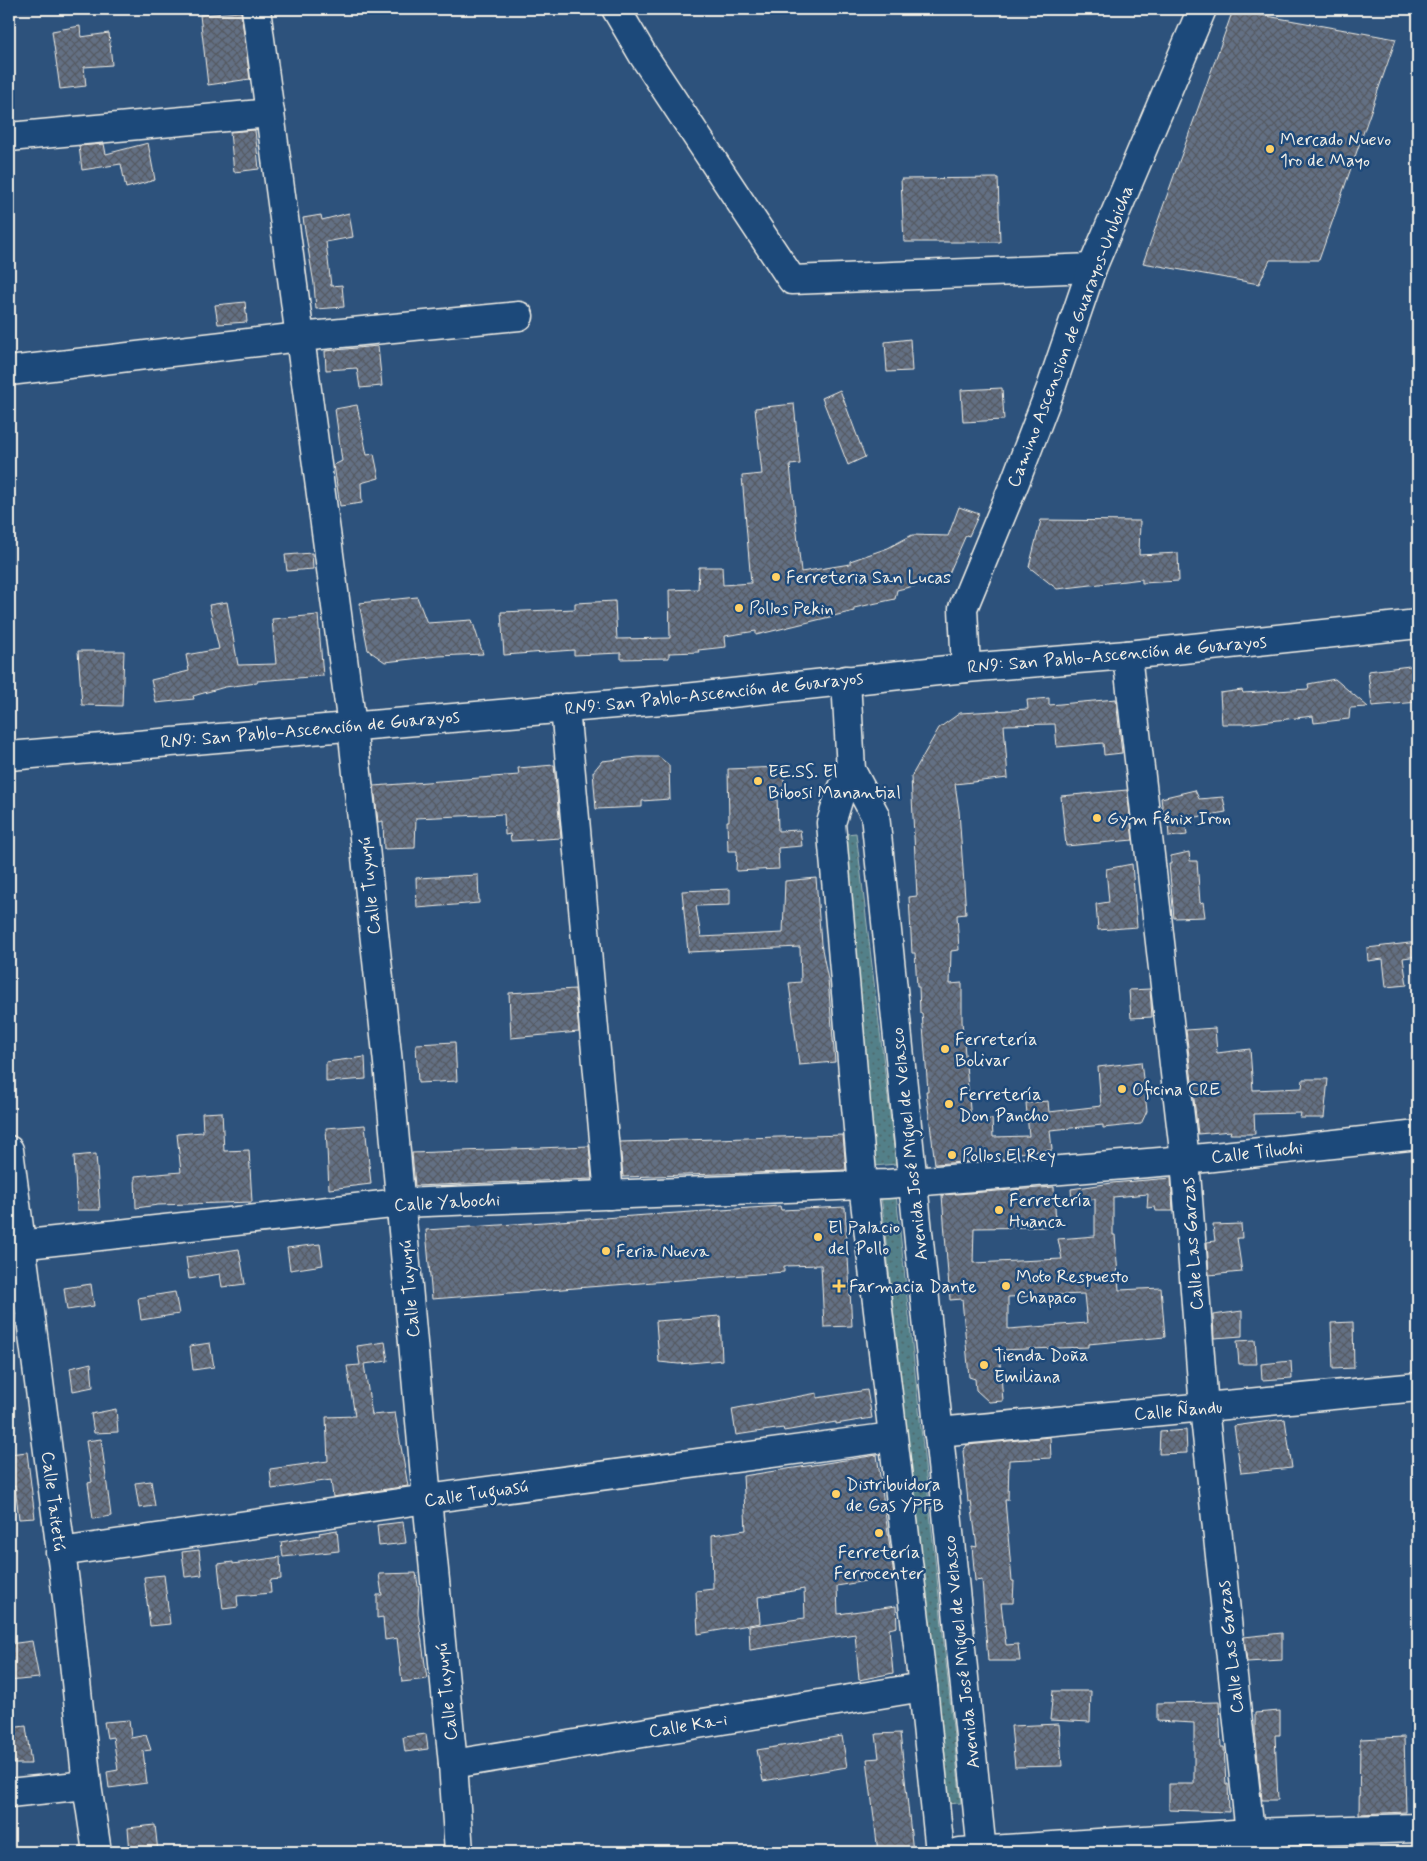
<svg xmlns="http://www.w3.org/2000/svg" width="1427" height="1861" font-family="Mynerve,sans-serif">
<defs>
<pattern id="cemetery-stones" width="16" height="16" patternUnits="userSpaceOnUse" patternTransform="scale(1.25)"><rect width="16" height="16" fill="#538089"/><path d="M2 7V4a2 2 0 0 1 4 0v3zM10 15v-3a2 2 0 0 1 4 0v3z" fill="#4e676b"/></pattern>
<pattern id="garden-dots" width="8" height="8" patternUnits="userSpaceOnUse" patternTransform="scale(1.25)"><rect width="8" height="8" fill="#538089"/><path d="M2 2h.1M6 6h.1" fill="none" stroke="#4e676b" stroke-width="1.8" stroke-linecap="round"/></pattern>
<pattern id="building-cross-hatch" width="8" height="8" patternUnits="userSpaceOnUse" patternTransform="scale(1.25)"><rect width="8" height="8" fill="#647084"/><path d="M0 0l8 8M0 8l8-8" fill="none" stroke="#555a62"/></pattern>
</defs>
<rect width="100%" height="100%" fill="#2d527c"/>
<filter id="ink" filterUnits="userSpaceOnUse"><feTurbulence type="fractalNoise" baseFrequency=".02" numOctaves="2"/><feDisplacementMap in="SourceGraphic" scale="10" xChannelSelector="R" yChannelSelector="G"/><feConvolveMatrix kernelMatrix="1 2 1 2 8 2 1 2 1" color-interpolation-filters="sRGB"/></filter>
<g filter="url(#ink)">
<!-- cemetery -->
<path fill="url(#cemetery-stones)" stroke="#a4b8b8" d="M 1413,1847 L 1413,1852 L 1306,1852 Z"/>
<!-- garden -->
<g fill="url(#garden-dots)" stroke="#a4b8b8">
<path d="M 856,833 L 896,1164 L 874,1166 L 846,834 Z"/>
<path d="M 881,1194 L 896,1194 L 961,1803 L 944,1804 Z"/>
</g>
<!-- building -->
<g fill="url(#building-cross-hatch)" stroke="#f4f1e8" fill-rule="evenodd">
<path d="M 1233,10 L 1396,39 L 1319,260 L 1270,260 L 1259,284 L 1143,263 Z"/>
<path d="M 241,12 L 250,79 L 208,85 L 200,15 Z"/>
<path d="M 80,26 L 81,37 L 109,33 L 112,65 L 84,67 L 86,86 L 60,89 L 52,31 Z"/>
<path d="M 255,130 L 259,169 L 234,172 L 230,132 Z"/>
<path d="M 148,143 L 155,180 L 126,188 L 121,164 L 82,170 L 79,146 L 104,144 L 106,154 Z"/>
<path d="M 998,178 L 1000,242 L 904,242 L 901,179 Z"/>
<path d="M 349,213 L 353,237 L 326,242 L 331,286 L 342,285 L 344,307 L 316,309 L 314,284 L 303,218 L 321,215 L 322,220 Z"/>
<path d="M 245,302 L 247,322 L 218,324 L 215,305 Z"/>
<path d="M 910,339 L 912,371 L 887,372 L 885,342 Z"/>
<path d="M 378,346 L 382,386 L 360,388 L 357,368 L 326,370 L 325,351 Z"/>
<path d="M 1002,388 L 1004,420 L 963,422 L 961,390 Z"/>
<path d="M 840,390 L 865,457 L 848,465 L 822,398 Z"/>
<path d="M 794,404 L 800,464 L 790,465 L 801,572 L 850,564 L 850,561 L 888,548 L 912,535 L 948,536 L 959,507 L 979,514 L 969,536 L 966,535 L 947,578 L 897,590 L 895,599 L 854,608 L 854,611 L 756,635 L 756,631 L 725,636 L 726,647 L 698,650 L 699,652 L 669,653 L 669,658 L 621,659 L 621,653 L 574,655 L 574,650 L 504,655 L 501,612 L 575,609 L 575,603 L 615,601 L 617,639 L 670,638 L 669,590 L 698,589 L 699,567 L 722,567 L 723,585 L 751,583 L 742,476 L 762,474 L 755,408 Z"/>
<path d="M 357,405 L 367,455 L 374,454 L 379,478 L 361,483 L 362,503 L 340,506 L 334,465 L 342,461 L 335,409 Z"/>
<path d="M 1041,520 L 1140,521 L 1139,555 L 1178,553 L 1179,581 L 1142,583 L 1142,579 L 1057,589 L 1029,567 Z"/>
<path d="M 312,553 L 313,569 L 287,571 L 285,555 Z"/>
<path d="M 417,597 L 427,623 L 472,620 L 483,654 L 438,656 L 385,662 L 368,650 L 359,603 Z"/>
<path d="M 227,602 L 238,665 L 276,664 L 272,619 L 318,615 L 323,676 L 257,681 L 257,683 L 225,687 L 193,696 L 194,699 L 156,703 L 151,680 L 189,671 L 186,655 L 219,649 L 209,605 Z"/>
<path d="M 78,651 L 124,651 L 122,706 L 82,705 Z"/>
<path d="M 1418,665 L 1418,702 L 1372,706 L 1368,671 Z"/>
<path d="M 1335,679 L 1368,707 L 1350,708 L 1349,719 L 1314,723 L 1313,716 L 1244,724 L 1222,724 L 1220,693 L 1242,690 L 1243,693 L 1309,689 L 1308,684 Z"/>
<path d="M 1049,698 L 1049,705 L 1116,699 L 1122,753 L 1104,755 L 1103,743 L 1057,747 L 1055,724 L 1004,725 L 1008,778 L 955,784 L 959,811 L 966,914 L 957,915 L 959,950 L 951,951 L 950,984 L 962,983 L 962,1021 L 971,1120 L 992,1119 L 993,1137 L 1029,1136 L 1026,1103 L 1048,1101 L 1049,1112 L 1101,1106 L 1098,1067 L 1141,1062 L 1147,1111 L 1141,1124 L 1103,1128 L 1103,1125 L 1050,1130 L 1052,1150 L 1018,1153 L 1018,1158 L 935,1164 L 926,1091 L 928,1091 L 922,1013 L 920,1013 L 919,987 L 917,987 L 915,953 L 912,953 L 909,897 L 917,896 L 911,777 L 939,728 L 960,713 L 1028,709 L 1027,700 Z"/>
<path d="M 638,757 L 659,757 L 669,765 L 670,799 L 642,801 L 642,807 L 596,809 L 593,772 L 602,761 Z"/>
<path d="M 554,765 L 561,838 L 511,841 L 510,834 L 505,835 L 504,814 L 416,818 L 415,848 L 384,849 L 383,821 L 378,822 L 374,786 L 519,775 L 518,768 Z"/>
<path d="M 783,767 L 785,794 L 777,795 L 778,831 L 800,830 L 802,846 L 778,848 L 779,869 L 736,871 L 737,851 L 728,851 L 727,821 L 729,821 L 728,769 Z"/>
<path d="M 1127,790 L 1133,840 L 1066,846 L 1061,796 Z"/>
<path d="M 1195,790 L 1199,799 L 1223,797 L 1226,812 L 1185,819 L 1187,835 L 1169,837 L 1168,822 L 1164,822 L 1161,798 Z"/>
<path d="M 1189,852 L 1190,861 L 1197,861 L 1200,903 L 1203,902 L 1205,917 L 1174,918 L 1169,864 L 1171,864 L 1171,856 Z"/>
<path d="M 1132,864 L 1137,927 L 1098,930 L 1096,904 L 1109,902 L 1106,869 Z"/>
<path d="M 478,875 L 479,903 L 417,908 L 416,878 Z"/>
<path d="M 816,878 L 821,944 L 828,980 L 835,1062 L 799,1065 L 789,983 L 801,982 L 800,947 L 688,952 L 682,891 L 730,889 L 730,905 L 696,906 L 701,937 L 783,933 L 785,881 Z"/>
<path d="M 1418,942 L 1418,956 L 1403,958 L 1407,985 L 1386,987 L 1383,959 L 1368,961 L 1367,948 Z"/>
<path d="M 575,989 L 579,1032 L 511,1038 L 509,993 Z"/>
<path d="M 1150,989 L 1152,1017 L 1131,1018 L 1129,990 Z"/>
<path d="M 1215,1028 L 1217,1053 L 1250,1049 L 1253,1090 L 1302,1088 L 1303,1079 L 1328,1079 L 1324,1118 L 1300,1118 L 1301,1113 L 1254,1114 L 1255,1134 L 1230,1134 L 1231,1131 L 1198,1134 L 1186,1030 Z"/>
<path d="M 455,1042 L 457,1081 L 418,1083 L 416,1044 Z"/>
<path d="M 365,1057 L 366,1079 L 326,1082 L 326,1062 Z"/>
<path d="M 222,1112 L 224,1151 L 249,1150 L 252,1202 L 158,1205 L 136,1208 L 135,1176 L 181,1172 L 177,1134 L 203,1132 L 202,1113 Z"/>
<path d="M 365,1125 L 371,1184 L 329,1189 L 326,1128 Z"/>
<path d="M 843,1135 L 846,1170 L 623,1177 L 620,1142 Z"/>
<path d="M 589,1146 L 592,1179 L 415,1186 L 412,1153 Z"/>
<path d="M 96,1154 L 100,1210 L 77,1210 L 74,1156 Z"/>
<path d="M 1171,1178 L 1173,1211 L 1156,1211 L 1155,1207 L 1147,1208 L 1148,1194 L 1113,1197 L 1113,1235 L 1115,1235 L 1119,1290 L 1161,1288 L 1165,1337 L 1088,1344 L 1088,1347 L 999,1350 L 1003,1401 L 989,1402 L 976,1390 L 975,1379 L 969,1377 L 962,1299 L 950,1300 L 942,1195 L 1054,1187 L 1056,1227 L 974,1228 L 973,1263 L 1062,1259 L 1058,1239 L 1095,1236 L 1095,1199 L 1072,1201 L 1071,1189 L 1112,1183 ZM 1084,1294 L 1087,1323 L 1008,1329 L 1008,1297 Z"/>
<path d="M 780,1206 L 781,1210 L 845,1207 L 852,1326 L 824,1327 L 821,1265 L 784,1266 L 784,1272 L 432,1299 L 426,1230 Z"/>
<path d="M 1241,1224 L 1242,1238 L 1237,1238 L 1242,1272 L 1209,1275 L 1207,1242 L 1215,1241 L 1213,1225 Z"/>
<path d="M 320,1244 L 323,1265 L 290,1270 L 287,1248 Z"/>
<path d="M 239,1249 L 245,1284 L 222,1287 L 220,1274 L 189,1279 L 186,1257 Z"/>
<path d="M 91,1284 L 94,1306 L 67,1310 L 64,1288 Z"/>
<path d="M 175,1292 L 179,1314 L 141,1320 L 138,1298 Z"/>
<path d="M 1242,1311 L 1242,1336 L 1214,1338 L 1213,1315 Z"/>
<path d="M 720,1316 L 722,1360 L 679,1364 L 659,1362 L 656,1321 Z"/>
<path d="M 1353,1322 L 1354,1368 L 1333,1369 L 1331,1323 Z"/>
<path d="M 1255,1340 L 1257,1364 L 1239,1364 L 1237,1341 Z"/>
<path d="M 385,1342 L 388,1361 L 364,1364 L 372,1415 L 395,1413 L 408,1486 L 333,1497 L 331,1480 L 272,1489 L 270,1469 L 328,1461 L 326,1417 L 355,1416 L 347,1366 L 360,1365 L 357,1346 Z"/>
<path d="M 210,1343 L 214,1367 L 193,1370 L 190,1346 Z"/>
<path d="M 1291,1361 L 1292,1378 L 1262,1380 L 1261,1364 Z"/>
<path d="M 91,1363 L 93,1387 L 73,1391 L 70,1368 Z"/>
<path d="M 867,1390 L 872,1418 L 836,1424 L 836,1422 L 784,1431 L 783,1428 L 736,1435 L 732,1409 L 817,1393 L 817,1398 Z"/>
<path d="M 116,1409 L 118,1432 L 94,1433 L 91,1414 Z"/>
<path d="M 1285,1419 L 1292,1468 L 1241,1473 L 1234,1426 Z"/>
<path d="M 1186,1430 L 1187,1453 L 1159,1454 L 1160,1432 Z"/>
<path d="M 1050,1437 L 1051,1458 L 1009,1460 L 1008,1500 L 1005,1500 L 1012,1581 L 1014,1581 L 1013,1603 L 1001,1603 L 1006,1645 L 1018,1644 L 1020,1661 L 988,1661 L 982,1580 L 975,1581 L 972,1546 L 977,1547 L 971,1501 L 968,1502 L 963,1451 L 967,1445 Z"/>
<path d="M 101,1439 L 111,1516 L 93,1519 L 88,1483 L 92,1482 L 86,1441 Z"/>
<path d="M 27,1452 L 35,1518 L 19,1519 L 15,1486 L 9,1487 L 9,1454 Z"/>
<path d="M 877,1455 L 894,1576 L 837,1586 L 838,1614 L 896,1606 L 897,1627 L 889,1629 L 893,1673 L 859,1680 L 855,1634 L 750,1650 L 749,1626 L 805,1618 L 804,1589 L 758,1597 L 760,1623 L 698,1634 L 696,1591 L 713,1589 L 712,1535 L 746,1530 L 743,1476 Z"/>
<path d="M 151,1481 L 155,1506 L 139,1508 L 135,1483 Z"/>
<path d="M 403,1522 L 406,1543 L 379,1546 L 377,1525 Z"/>
<path d="M 337,1530 L 339,1551 L 283,1557 L 281,1542 L 320,1535 L 319,1533 Z"/>
<path d="M 199,1550 L 202,1575 L 185,1577 L 182,1552 Z"/>
<path d="M 280,1557 L 281,1579 L 270,1580 L 271,1593 L 237,1596 L 238,1607 L 223,1609 L 218,1564 L 233,1562 L 233,1564 Z"/>
<path d="M 416,1573 L 419,1592 L 418,1613 L 427,1679 L 402,1682 L 397,1638 L 385,1640 L 383,1617 L 377,1618 L 377,1595 L 382,1595 L 379,1574 Z"/>
<path d="M 164,1575 L 170,1624 L 150,1626 L 144,1577 Z"/>
<path d="M 1282,1633 L 1282,1660 L 1247,1662 L 1244,1637 Z"/>
<path d="M 32,1641 L 39,1678 L 9,1681 L 9,1644 Z"/>
<path d="M 1053,1691 L 1091,1691 L 1090,1722 L 1050,1720 Z"/>
<path d="M 1219,1702 L 1221,1747 L 1224,1747 L 1226,1784 L 1228,1784 L 1229,1812 L 1169,1810 L 1169,1784 L 1194,1784 L 1194,1723 L 1157,1721 L 1157,1703 Z"/>
<path d="M 1280,1711 L 1280,1735 L 1275,1735 L 1278,1800 L 1262,1800 L 1255,1730 L 1255,1713 Z"/>
<path d="M 129,1720 L 131,1738 L 146,1735 L 151,1750 L 143,1751 L 147,1783 L 109,1788 L 107,1772 L 118,1770 L 113,1737 L 107,1738 L 104,1722 Z"/>
<path d="M 1059,1724 L 1062,1766 L 1015,1767 L 1011,1726 Z"/>
<path d="M 26,1726 L 31,1764 L 9,1764 L 9,1728 Z"/>
<path d="M 900,1733 L 913,1852 L 878,1852 L 867,1759 L 879,1758 L 876,1734 Z"/>
<path d="M 426,1734 L 428,1749 L 405,1752 L 403,1737 Z"/>
<path d="M 842,1736 L 847,1767 L 763,1781 L 757,1750 Z"/>
<path d="M 1404,1737 L 1406,1812 L 1359,1814 L 1360,1739 Z"/>
<path d="M 155,1825 L 158,1852 L 130,1852 L 128,1828 Z"/>
</g>
<g fill="none" stroke-linecap="round" stroke-linejoin="round">
<!-- minor casing -->
<g stroke="#f4f1e8" stroke-width="31">
<g id="minor">
<path d="M 256,9 L 352,726 L 388,1063 L 427,1499 L 453,1764 L 459,1852"/>
<path d="M 616,9 L 643,55 L 792,280 L 1092,268"/>
<path d="M 9,137 L 270,113"/>
<path d="M 9,371 L 300,337 L 519,316"/>
<path d="M 1127,655 L 1185,1160 L 1204,1408 L 1250,1833"/>
<path d="M 565,708 L 609,1195"/>
<path d="M 9,1150 L 68,1606 L 87,1785 L 97,1852"/>
<path d="M 9,1246 L 401,1203 L 887,1184 L 1185,1160 L 1418,1135"/>
<path d="M 938,1432 L 1418,1387"/>
<path d="M 60,1552 L 427,1499 L 892,1437"/>
<path d="M 453,1764 L 923,1687"/>
<path d="M 9,1793 L 87,1785"/>
<path d="M 960,1852 L 1250,1833 L 1418,1828"/>
</g>
</g>
<!-- major casing -->
<g stroke="#f4f1e8" stroke-width="31">
<g id="major">
<path d="M 966,668 L 963,608 L 1015,482 L 1051,388 L 1092,268 L 1202,9"/>
<path d="M 846,680 L 851,770 L 875,815 L 982,1852"/>
<path d="M 851,770 L 840,794 L 831,823 L 863,1185 L 923,1687 L 940,1852"/>
</g>
</g>
<!-- highway casing -->
<g stroke="#f4f1e8" stroke-width="31">
<path id="highway" d="M 9,756 L 685,698 L 966,668 L 1127,655 L 1418,624"/>
</g>
<!-- minor -->
<use href="#minor" stroke="#1f4a7a" stroke-width="28"/>
<!-- major -->
<use href="#major" stroke="#1f4a7a" stroke-width="28"/>
<!-- highway -->
<use href="#highway" stroke="#1f4a7a" stroke-width="28"/>
</g>
</g>
<!-- markers -->
<g fill="#ffd166" stroke="#1f4a7a" stroke-width="2">
<circle cx="1270" cy="149" r="5"/>
<circle cx="776" cy="577" r="5"/>
<circle cx="739" cy="608" r="5"/>
<circle cx="758" cy="781" r="5"/>
<circle cx="1097" cy="818" r="5"/>
<circle cx="945" cy="1049" r="5"/>
<circle cx="1122" cy="1089" r="5"/>
<circle cx="949" cy="1104" r="5"/>
<circle cx="952" cy="1155" r="5"/>
<circle cx="999" cy="1210" r="5"/>
<circle cx="818" cy="1237" r="5"/>
<circle cx="606" cy="1251" r="5"/>
<path d="M836.5 1278.5h5v5h5v5h-5v5h-5v-5h-5v-5h5z"/>
<circle cx="1006" cy="1286" r="5"/>
<circle cx="984" cy="1365" r="5"/>
<circle cx="836" cy="1494" r="5"/>
<circle cx="879" cy="1533" r="5"/>
</g>
<g text-anchor="middle" stroke-width="5" stroke-linejoin="round" paint-order="stroke">
<!-- poi labels -->
<g font-size="18" fill="#f4f1e8" stroke="#1f4a7a" text-anchor="start">
<text x="1280" y="145">Mercado Nuevo<tspan x="1280" dy="21">1ro de Mayo</tspan></text>
<text x="786" y="583">Ferreteria San Lucas</text>
<text x="749" y="614">Pollos Pekin</text>
<text x="768" y="777">EE.SS. El<tspan x="768" dy="21">Bibosi Manantial</tspan></text>
<text x="1107" y="824">Gym Fénix Iron</text>
<text x="955" y="1045">Ferretería<tspan x="955" dy="21">Bolivar</tspan></text>
<text x="1132" y="1095">Oficina CRE</text>
<text x="959" y="1100">Ferretería<tspan x="959" dy="21">Don Pancho</tspan></text>
<text x="962" y="1161">Pollos El Rey</text>
<text x="1009" y="1206">Ferretería<tspan x="1009" dy="21">Huanca</tspan></text>
<text x="828" y="1233">El Palacio<tspan x="828" dy="21">del Pollo</tspan></text>
<text x="616" y="1257">Feria Nueva</text>
<text x="1016" y="1282">Moto Respuesto<tspan x="1016" dy="21">Chapaco</tspan></text>
<text x="849" y="1292">Farmacia Dante</text>
<text x="994" y="1361">Tienda Doña<tspan x="994" dy="21">Emiliana</tspan></text>
<text x="846" y="1490">Distribuidora<tspan x="846" dy="21">de Gas YPFB</tspan></text>
<text x="879" y="1558" text-anchor="middle">Ferretería<tspan x="879" dy="21">Ferrocenter</tspan></text>
</g>
<!-- street labels -->
<g font-size="18" fill="#f4f1e8" stroke="#1f4a7a">
<text transform="translate(1070 336) rotate(-69)" y="6">Camino Ascension de Guarayos-Urubicha</text>
<text transform="translate(1117 654) rotate(-5)" y="6">RN9: San Pablo-Ascención de Guarayos</text>
<text transform="translate(714 693) rotate(-6)" y="6">RN9: San Pablo-Ascención de Guarayos</text>
<text transform="translate(310 729) rotate(-5)" y="6">RN9: San Pablo-Ascención de Guarayos</text>
<text transform="translate(369 886) rotate(-96)" y="6">Calle Tuyuyú</text>
<text transform="translate(909 1144) rotate(-96)" y="6">Avenida José Miguel de Velasco</text>
<text transform="translate(1257 1152) rotate(-6)" y="6">Calle Tiluchi</text>
<text transform="translate(447 1202) rotate(-3)" y="6">Calle Yabochi</text>
<text transform="translate(1192 1244) rotate(-94)" y="6">Calle Las Garzas</text>
<text transform="translate(409 1289) rotate(-95)" y="6">Calle Tuyuyú</text>
<text transform="translate(1178 1410) rotate(-5)" y="6">Calle Ñandu</text>
<text transform="translate(476 1493) rotate(-8)" y="6">Calle Tuguasú</text>
<text transform="translate(54 1501) rotate(83)" y="6">Calle Taitetú</text>
<text transform="translate(1230 1647) rotate(-96)" y="6">Calle Las Garzas</text>
<text transform="translate(961 1652) rotate(-96)" y="6">Avenida José Miguel de Velasco</text>
<text transform="translate(446 1692) rotate(-96)" y="6">Calle Tuyuyú</text>
<text transform="translate(688 1725) rotate(-9)" y="6">Calle Ka-i</text>
</g>
</g>
<!-- margin -->
<rect width="1427" height="1861" fill="none" stroke="#1f4a7a" stroke-width="30"/>
<rect x="15" y="15" width="1397" height="1831" fill="none" stroke="#f4f1e8" stroke-width="2" filter="url(#ink)"/>
</svg>
